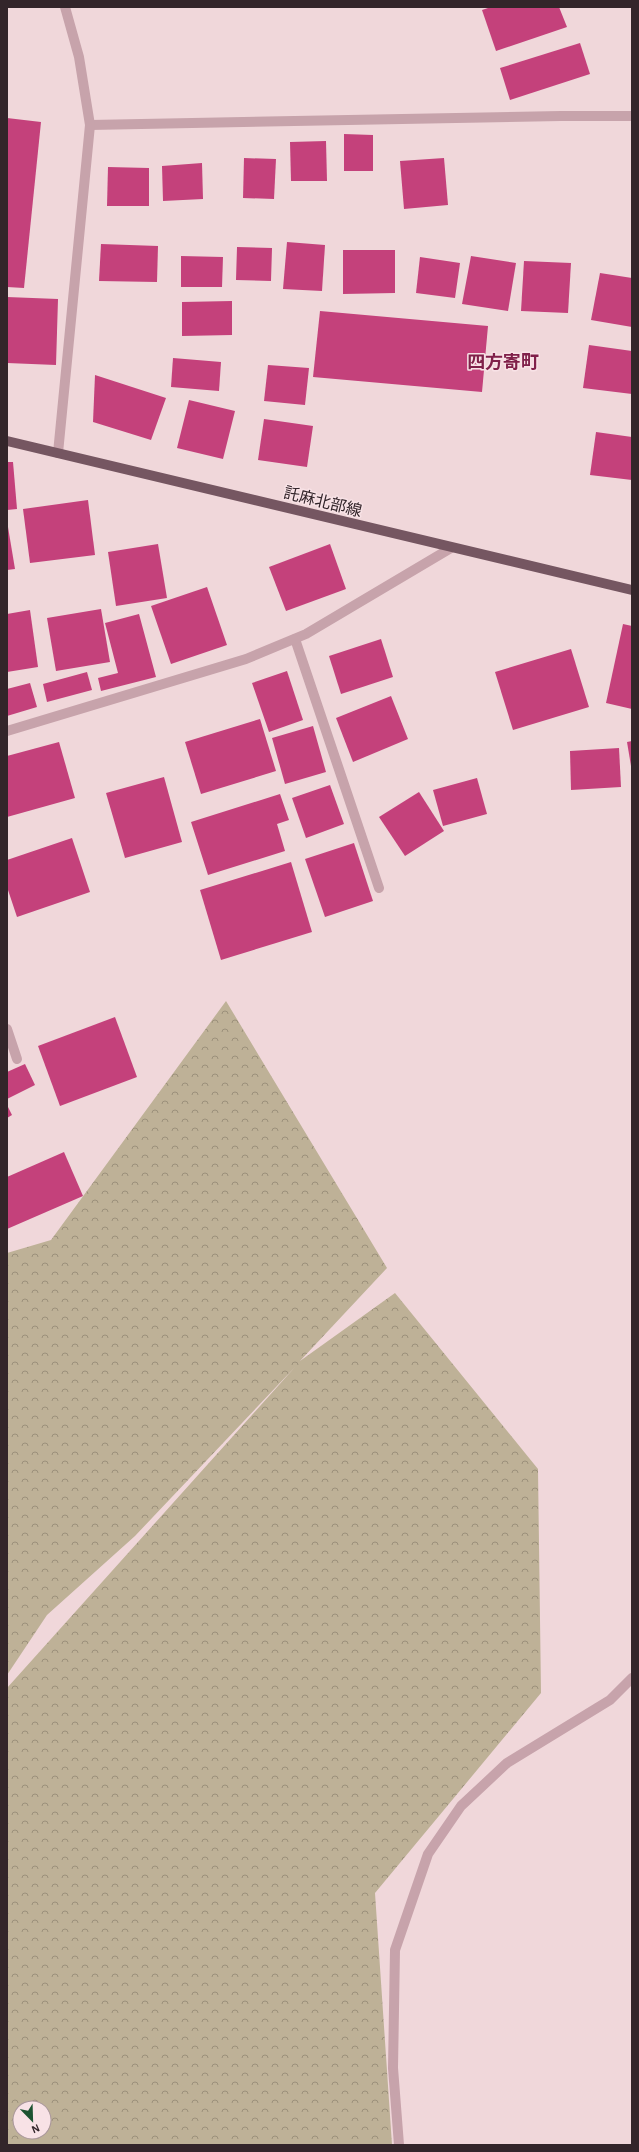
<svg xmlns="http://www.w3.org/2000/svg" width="639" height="2152" font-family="'Alegreya Sans','Noto Sans JP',sans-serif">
<defs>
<pattern id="forest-crowns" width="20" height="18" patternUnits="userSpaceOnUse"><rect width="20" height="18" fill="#beb197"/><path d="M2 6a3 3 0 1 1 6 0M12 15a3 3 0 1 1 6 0" fill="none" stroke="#9b907b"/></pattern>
</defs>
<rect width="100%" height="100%" fill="#f0d7da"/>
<!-- forest -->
<path fill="url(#forest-crowns)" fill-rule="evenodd" d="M 226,1001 L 387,1268 L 300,1361 L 395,1293 L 538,1469 L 541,1693 L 375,1893 L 392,2145 L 7,2145 L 7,1688 L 295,1367 L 135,1536 L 47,1615 L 7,1675 L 7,1253 L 51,1240 ZM 20,2108 L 44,2108 L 44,2132 L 20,2132 Z"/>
<!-- building -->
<g fill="#c4417b">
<path d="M 491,7 L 559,7 L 567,27 L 496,51 L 482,10 Z"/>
<path d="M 580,43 L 590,74 L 510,100 L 500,68 Z"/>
<path d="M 7,118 L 41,122 L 24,288 L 7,287 Z"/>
<path d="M 344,134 L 373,135 L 373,171 L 344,171 Z"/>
<path d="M 326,141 L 327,181 L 291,181 L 290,142 Z"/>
<path d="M 244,158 L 276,159 L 274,199 L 243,198 Z"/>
<path d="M 444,158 L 448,205 L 404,209 L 400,161 Z"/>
<path d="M 202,163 L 203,199 L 163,201 L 162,166 Z"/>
<path d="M 108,167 L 149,168 L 149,206 L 107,206 Z"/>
<path d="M 287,242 L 325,245 L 322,291 L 283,289 Z"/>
<path d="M 101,244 L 158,246 L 157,282 L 99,281 Z"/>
<path d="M 237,247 L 272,248 L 271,281 L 236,280 Z"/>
<path d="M 343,250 L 395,250 L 395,293 L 343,294 Z"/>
<path d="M 181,256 L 223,257 L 222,287 L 181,287 Z"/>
<path d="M 471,256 L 516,263 L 508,311 L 462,304 Z"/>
<path d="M 420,257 L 460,263 L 455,298 L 416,293 Z"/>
<path d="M 524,261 L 571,263 L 568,313 L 521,311 Z"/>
<path d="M 600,273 L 632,278 L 632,327 L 591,320 Z"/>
<path d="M 7,297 L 58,299 L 56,365 L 7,363 Z"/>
<path d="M 232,301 L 232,335 L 182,336 L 182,302 Z"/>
<path d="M 320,311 L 488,326 L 482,392 L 313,377 Z"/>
<path d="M 589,345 L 632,351 L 632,394 L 583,388 Z"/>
<path d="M 173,358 L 221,362 L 219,391 L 171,387 Z"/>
<path d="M 268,365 L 309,368 L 305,405 L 264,401 Z"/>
<path d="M 95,375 L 166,398 L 151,440 L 93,422 Z"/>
<path d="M 189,400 L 235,411 L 223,459 L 177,448 Z"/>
<path d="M 264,419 L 313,426 L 307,467 L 258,460 Z"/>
<path d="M 596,432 L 632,437 L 632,480 L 590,475 Z"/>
<path d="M 7,462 L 13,462 L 17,509 L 7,510 Z"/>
<path d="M 88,500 L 95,555 L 30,563 L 23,509 Z"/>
<path d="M 7,521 L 15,569 L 7,570 Z"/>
<path d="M 158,544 L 167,598 L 116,606 L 108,552 Z"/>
<path d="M 330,544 L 346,589 L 286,611 L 269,567 Z"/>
<path d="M 207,587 L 227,645 L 171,664 L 151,606 Z"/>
<path d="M 101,609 L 110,662 L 56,671 L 47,618 Z"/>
<path d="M 30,610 L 38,667 L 7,672 L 7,614 Z"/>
<path d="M 139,614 L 156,677 L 101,691 L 98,678 L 118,673 L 105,623 Z"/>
<path d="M 623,624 L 632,626 L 632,709 L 606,703 Z"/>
<path d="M 381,639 L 393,677 L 341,694 L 329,656 Z"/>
<path d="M 571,649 L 589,707 L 513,730 L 495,672 Z"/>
<path d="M 287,671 L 303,720 L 269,732 L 252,683 Z"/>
<path d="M 87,672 L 92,690 L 47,702 L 43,684 Z"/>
<path d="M 30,683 L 37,707 L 7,716 L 7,689 Z"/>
<path d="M 391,696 L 408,739 L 353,762 L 336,718 Z"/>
<path d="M 260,719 L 276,771 L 201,794 L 185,742 Z"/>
<path d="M 313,726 L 326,772 L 285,784 L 272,738 Z"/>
<path d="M 632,741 L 632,766 L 631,766 L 627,742 Z"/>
<path d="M 59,742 L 75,798 L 7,817 L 7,756 Z"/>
<path d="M 619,748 L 621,787 L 571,790 L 570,751 Z"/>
<path d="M 164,777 L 182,842 L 125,858 L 106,793 Z"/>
<path d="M 477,778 L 487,814 L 443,826 L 433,790 Z"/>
<path d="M 330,785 L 344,824 L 306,838 L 292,798 Z"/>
<path d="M 419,792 L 444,831 L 405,856 L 379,817 Z"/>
<path d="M 280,794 L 289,820 L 277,824 L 285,851 L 208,875 L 191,822 Z"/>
<path d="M 72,838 L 90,892 L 17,917 L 7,887 L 7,860 Z"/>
<path d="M 354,843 L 373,901 L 325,917 L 305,859 Z"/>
<path d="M 291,862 L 312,932 L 221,960 L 200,890 Z"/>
<path d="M 115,1017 L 137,1077 L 60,1106 L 38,1046 Z"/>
<path d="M 25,1064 L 35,1085 L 7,1099 L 7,1072 Z"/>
<path d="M 7,1105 L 12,1115 L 7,1118 Z"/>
<path d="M 64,1152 L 83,1196 L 7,1229 L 7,1177 Z"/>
</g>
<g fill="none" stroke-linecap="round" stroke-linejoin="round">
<!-- minor -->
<g stroke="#c7a3ab" stroke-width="10">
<path d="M 90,125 L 561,116 L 632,116"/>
<path d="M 58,453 L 90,125 L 79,57 L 65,7"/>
<path d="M 295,639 L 379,888"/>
<path d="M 7,731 L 246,659 L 306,634 L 451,548"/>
<path d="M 7,1029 L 17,1059"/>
<path d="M 399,2145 L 393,2068 L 395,1950 L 428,1854 L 461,1806 L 507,1763 L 610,1700 L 632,1678"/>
</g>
<!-- major -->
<path stroke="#755661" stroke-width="10" d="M 7,441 L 632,590"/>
</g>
<g text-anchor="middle" stroke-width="3" stroke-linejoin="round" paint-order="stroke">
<!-- street labels -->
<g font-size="16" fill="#33252a" stroke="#f8e2e6">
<text transform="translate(323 501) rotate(14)" y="6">託麻北部線</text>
</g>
<!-- quarter labels -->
<g font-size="18" font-weight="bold" fill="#80204a" stroke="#f8e2e6">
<text x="503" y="368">四方寄町</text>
</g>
</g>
<!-- border -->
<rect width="639" height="2152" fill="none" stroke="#33252a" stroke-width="16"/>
<!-- north arrow -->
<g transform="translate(32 2120) rotate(157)"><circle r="19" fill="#f8e2e6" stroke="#a9969b"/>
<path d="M0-3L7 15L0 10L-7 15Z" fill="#1c5331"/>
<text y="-6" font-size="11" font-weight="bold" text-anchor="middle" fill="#33252a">N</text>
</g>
</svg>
